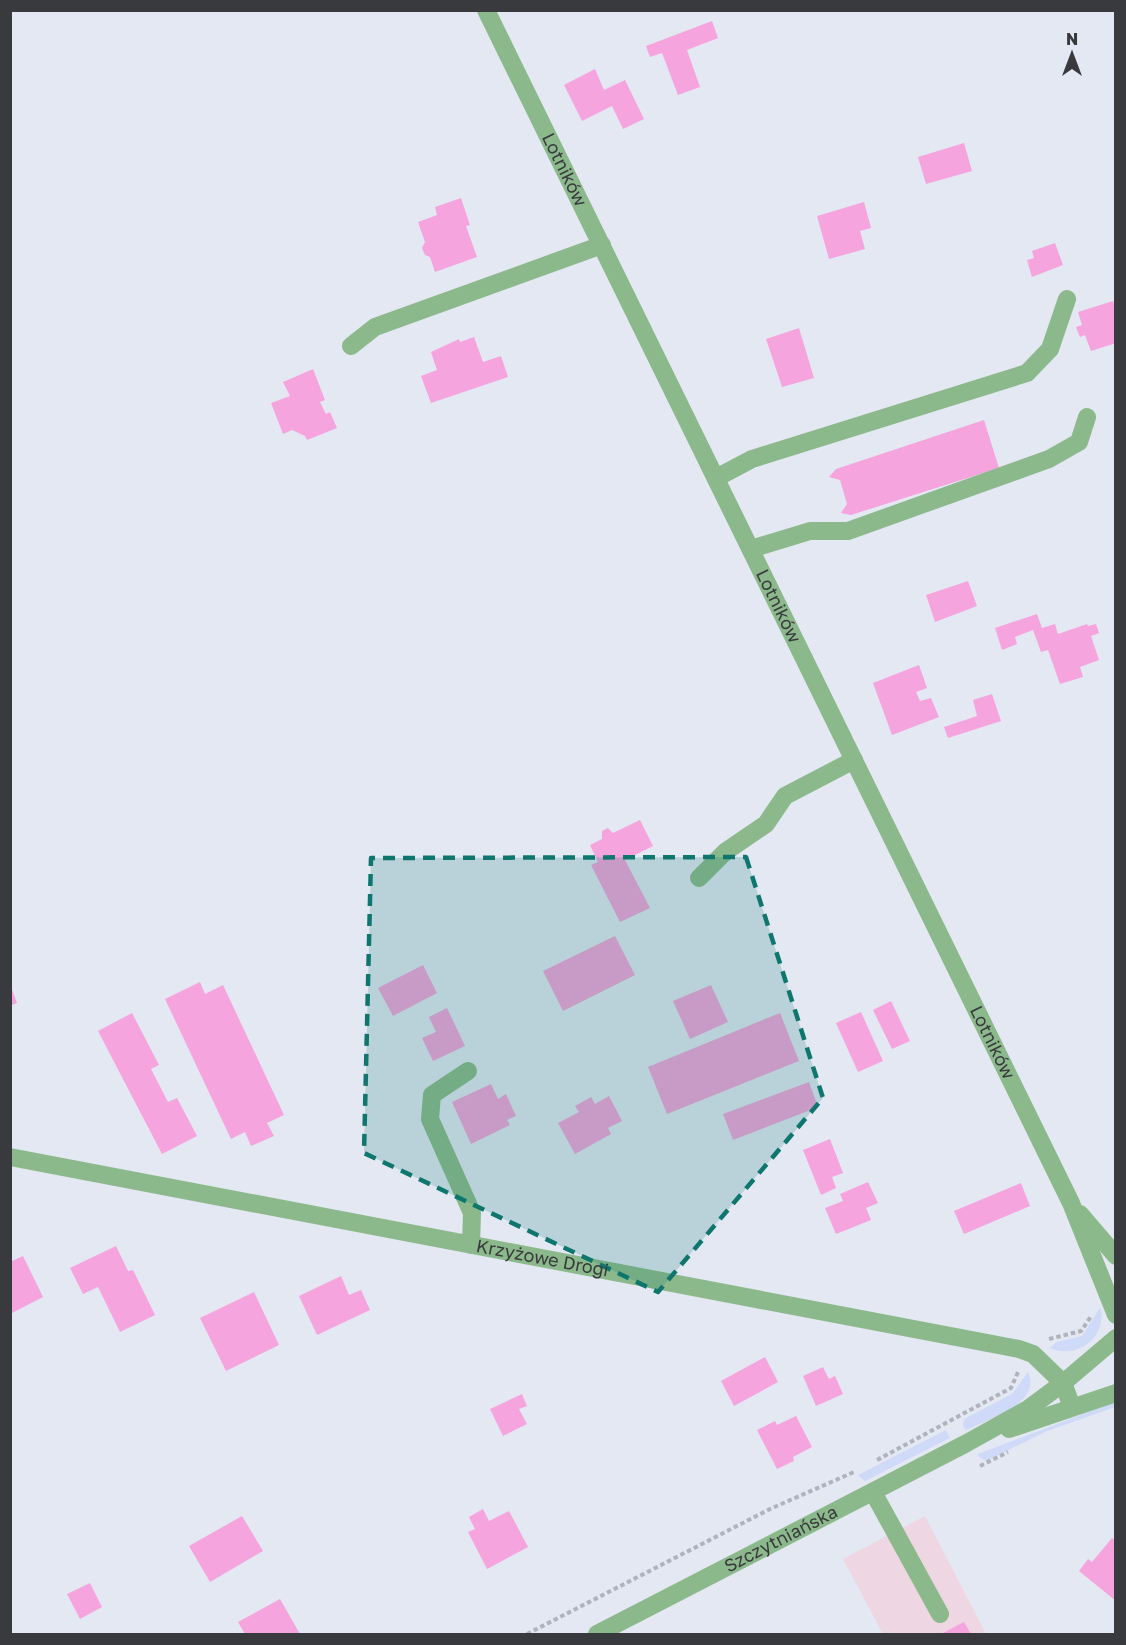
<svg xmlns="http://www.w3.org/2000/svg" width="1126" height="1645" font-family="'Golos Text',sans-serif">
<rect width="100%" height="100%" fill="#e4e8f3"/>
<!-- commercial -->
<path fill="#eed7e2" d="M 925,1516 L 986,1634 L 883,1634 L 843,1559 Z"/>
<!-- green -->
<g fill="#cfd9f8">
<path d="M 1100,1308 C 1102,1312 1102,1315 1101,1321 C 1098,1344 1072,1358 1050,1348 L 1057,1342 L 1082,1336 Z"/>
<path d="M 1028,1372 C 1043,1403 987,1420 966,1430 L 963,1426 L 964,1419 L 1012,1394 Z"/>
<path d="M 1115,1402 L 1115,1407 L 1047,1431 L 986,1461 L 978,1456 L 978,1454 Z"/>
<path d="M 946,1430 L 950,1438 L 865,1481 L 858,1475 Z"/>
</g>
<!-- building -->
<g fill="#f5a4dd">
<path d="M 712,21 L 718,38 L 687,50 L 700,87 L 678,95 L 662,53 L 650,57 L 646,46 Z"/>
<path d="M 595,69 L 604,90 L 625,80 L 644,119 L 623,129 L 612,106 L 582,121 L 564,85 Z"/>
<path d="M 964,143 L 972,171 L 926,184 L 918,157 Z"/>
<path d="M 461,198 L 470,225 L 466,226 L 477,257 L 435,272 L 430,257 L 425,255 L 422,248 L 425,242 L 418,222 L 437,215 L 435,207 Z"/>
<path d="M 864,202 L 871,228 L 860,231 L 865,249 L 829,259 L 817,216 Z"/>
<path d="M 1055,243 L 1063,265 L 1032,277 L 1027,260 L 1034,258 L 1032,251 Z"/>
<path d="M 1113,301 L 1116,309 L 1116,343 L 1091,351 L 1085,335 L 1080,337 L 1076,327 L 1082,325 L 1078,312 Z"/>
<path d="M 799,328 L 814,378 L 782,387 L 766,339 Z"/>
<path d="M 474,337 L 483,362 L 501,356 L 508,377 L 431,403 L 421,376 L 437,370 L 431,352 L 459,339 L 460,342 Z"/>
<path d="M 313,369 L 325,400 L 320,402 L 326,414 L 330,412 L 337,428 L 307,440 L 305,436 L 292,430 L 283,434 L 271,403 L 290,396 L 283,382 Z"/>
<path d="M 984,420 L 999,468 L 851,515 L 841,513 L 847,504 L 840,480 L 829,477 L 836,469 Z"/>
<path d="M 968,581 L 977,606 L 935,622 L 926,595 Z"/>
<path d="M 1037,614 L 1042,628 L 1055,624 L 1058,634 L 1087,624 L 1088,626 L 1096,624 L 1099,633 L 1091,636 L 1099,660 L 1080,667 L 1083,677 L 1060,684 L 1048,650 L 1041,652 L 1033,630 L 1015,637 L 1017,644 L 1002,650 L 995,628 Z"/>
<path d="M 919,665 L 927,688 L 916,692 L 920,701 L 931,698 L 939,717 L 892,735 L 873,683 Z"/>
<path d="M 992,694 L 1001,721 L 948,738 L 944,727 L 977,716 L 973,700 Z"/>
<path d="M 640,820 L 653,846 L 625,860 L 650,908 L 620,922 L 591,865 L 598,862 L 590,845 L 602,839 L 602,831 L 608,828 L 613,833 Z"/>
<path d="M 615,936 L 635,975 L 563,1011 L 543,971 Z"/>
<path d="M 423,965 L 437,993 L 393,1016 L 378,988 Z"/>
<path d="M 200,982 L 205,994 L 223,985 L 284,1115 L 267,1123 L 274,1136 L 251,1146 L 245,1132 L 231,1139 L 165,999 Z"/>
<path d="M 10,984 L 17,1003 L 10,1006 Z"/>
<path d="M 711,985 L 728,1022 L 690,1039 L 673,1001 Z"/>
<path d="M 891,1001 L 910,1041 L 892,1049 L 873,1010 Z"/>
<path d="M 447,1008 L 465,1046 L 433,1061 L 422,1038 L 436,1032 L 429,1017 Z"/>
<path d="M 861,1012 L 883,1061 L 858,1072 L 836,1023 Z"/>
<path d="M 132,1013 L 159,1065 L 151,1069 L 168,1102 L 177,1098 L 197,1136 L 162,1154 L 98,1031 Z"/>
<path d="M 780,1013 L 799,1061 L 667,1114 L 648,1067 Z"/>
<path d="M 809,1082 L 818,1107 L 733,1140 L 723,1114 Z"/>
<path d="M 491,1084 L 498,1099 L 506,1094 L 516,1116 L 507,1120 L 510,1125 L 471,1144 L 452,1102 Z"/>
<path d="M 609,1096 L 622,1121 L 608,1128 L 611,1134 L 575,1154 L 558,1123 L 579,1112 L 575,1106 L 591,1097 L 595,1104 Z"/>
<path d="M 830,1139 L 843,1173 L 832,1177 L 836,1188 L 821,1195 L 803,1150 Z"/>
<path d="M 868,1182 L 878,1203 L 866,1208 L 871,1220 L 836,1234 L 825,1208 L 843,1201 L 840,1194 Z"/>
<path d="M 1021,1183 L 1030,1206 L 964,1234 L 954,1211 Z"/>
<path d="M 116,1246 L 128,1271 L 133,1270 L 155,1315 L 120,1332 L 98,1287 L 83,1294 L 70,1268 Z"/>
<path d="M 23,1256 L 43,1297 L 10,1314 L 10,1262 Z"/>
<path d="M 341,1276 L 349,1295 L 361,1290 L 370,1310 L 317,1335 L 299,1296 Z"/>
<path d="M 254,1292 L 279,1345 L 226,1371 L 200,1318 Z"/>
<path d="M 765,1357 L 778,1382 L 734,1406 L 721,1381 Z"/>
<path d="M 823,1367 L 829,1379 L 835,1376 L 843,1394 L 816,1406 L 803,1376 Z"/>
<path d="M 522,1394 L 527,1406 L 519,1409 L 527,1424 L 503,1436 L 490,1409 Z"/>
<path d="M 796,1416 L 812,1447 L 793,1457 L 794,1461 L 777,1469 L 757,1430 L 775,1421 L 777,1425 Z"/>
<path d="M 483,1509 L 489,1521 L 509,1511 L 528,1547 L 487,1569 L 468,1532 L 475,1529 L 469,1517 Z"/>
<path d="M 242,1516 L 263,1551 L 210,1582 L 189,1546 Z"/>
<path d="M 1112,1538 L 1116,1541 L 1116,1601 L 1079,1571 L 1088,1559 L 1092,1562 Z"/>
<path d="M 90,1583 L 102,1607 L 80,1619 L 67,1594 Z"/>
<path d="M 280,1599 L 300,1634 L 245,1634 L 238,1622 Z"/>
<path d="M 964,1622 L 971,1634 L 941,1634 Z"/>
</g>
<g fill="none" stroke-linecap="round" stroke-linejoin="round">
<!-- path -->
<g stroke="#b0b3bc" stroke-width="4" stroke-dasharray="4.5 3" stroke-linecap="butt">
<path d="M 1049,1339 L 1081,1331 L 1092,1315"/>
<path d="M 877,1460 L 1011,1388 L 1018,1372"/>
<path d="M 980,1466 L 1008,1452"/>
<path d="M 527,1634 L 770,1509 L 854,1472"/>
</g>
<!-- minor -->
<g stroke="#8cb98b" stroke-width="18">
<path id="s1" d="M 486,10 L 1071,1203 L 1116,1315"/>
<path d="M 351,346 L 375,327 L 602,245"/>
<path d="M 716,478 L 752,459 L 1027,373 L 1050,349 L 1067,299"/>
<path d="M 751,549 L 810,531 L 848,531 L 1049,459 L 1079,442 L 1087,417"/>
<path d="M 699,878 L 725,852 L 766,824 L 785,796 L 854,760"/>
<path d="M 468,1071 L 432,1095 L 430,1119 L 472,1213 L 471,1245"/>
<path id="s2" d="M 10,1157 L 1019,1349 L 1033,1354 L 1063,1383 L 1072,1407"/>
<path d="M 1080,1214 L 1116,1256"/>
<path d="M 1009,1429 L 1116,1393"/>
<path d="M 873,1492 L 940,1614"/>
<path id="s3" d="M 597,1634 L 965,1444 L 1028,1409 L 1063,1383 L 1116,1338"/>
</g>
</g>
<!-- marked area -->
<path fill="#0f766e" fill-opacity="0.2" stroke="#0f766e" stroke-width="4.5" stroke-dasharray="12 8" stroke-linejoin="round" d="M 746,857 L 823,1098 L 658,1292 L 364,1153 L 371,858 Z"/>
<g text-anchor="middle" stroke-width="4.5" stroke-linejoin="round" paint-order="stroke">
<!-- street labels -->
<g font-size="18" fill="#393a3e" stroke="#e4e8f3">
<text dy="6" stroke="none"><textPath href="#s1" startOffset="178">Lotników</textPath></text>
<text dy="6" stroke="none"><textPath href="#s1" startOffset="664">Lotników</textPath></text>
<text dy="6" stroke="none"><textPath href="#s1" startOffset="1150">Lotników</textPath></text>
<text dy="6" stroke="none"><textPath href="#s2" startOffset="542">Krzyżowe Drogi</textPath></text>
<text dy="6" stroke="none"><textPath href="#s3" startOffset="207">Szczytniańska</textPath></text>
</g>
</g>
<!-- border -->
<rect width="1126" height="1645" fill="none" stroke="#393a3e" stroke-width="24"/>
<!-- north arrow -->
<g transform="translate(1072 54)" stroke="#e4e8f3" stroke-width="4.5" paint-order="stroke">
<path d="M0-4.5L10 22L0 15L-10 22Z" fill="#393a3e"/>
<text y="-9" font-size="16" font-weight="bold" text-anchor="middle" fill="#393a3e">N</text>
</g>
</svg>
